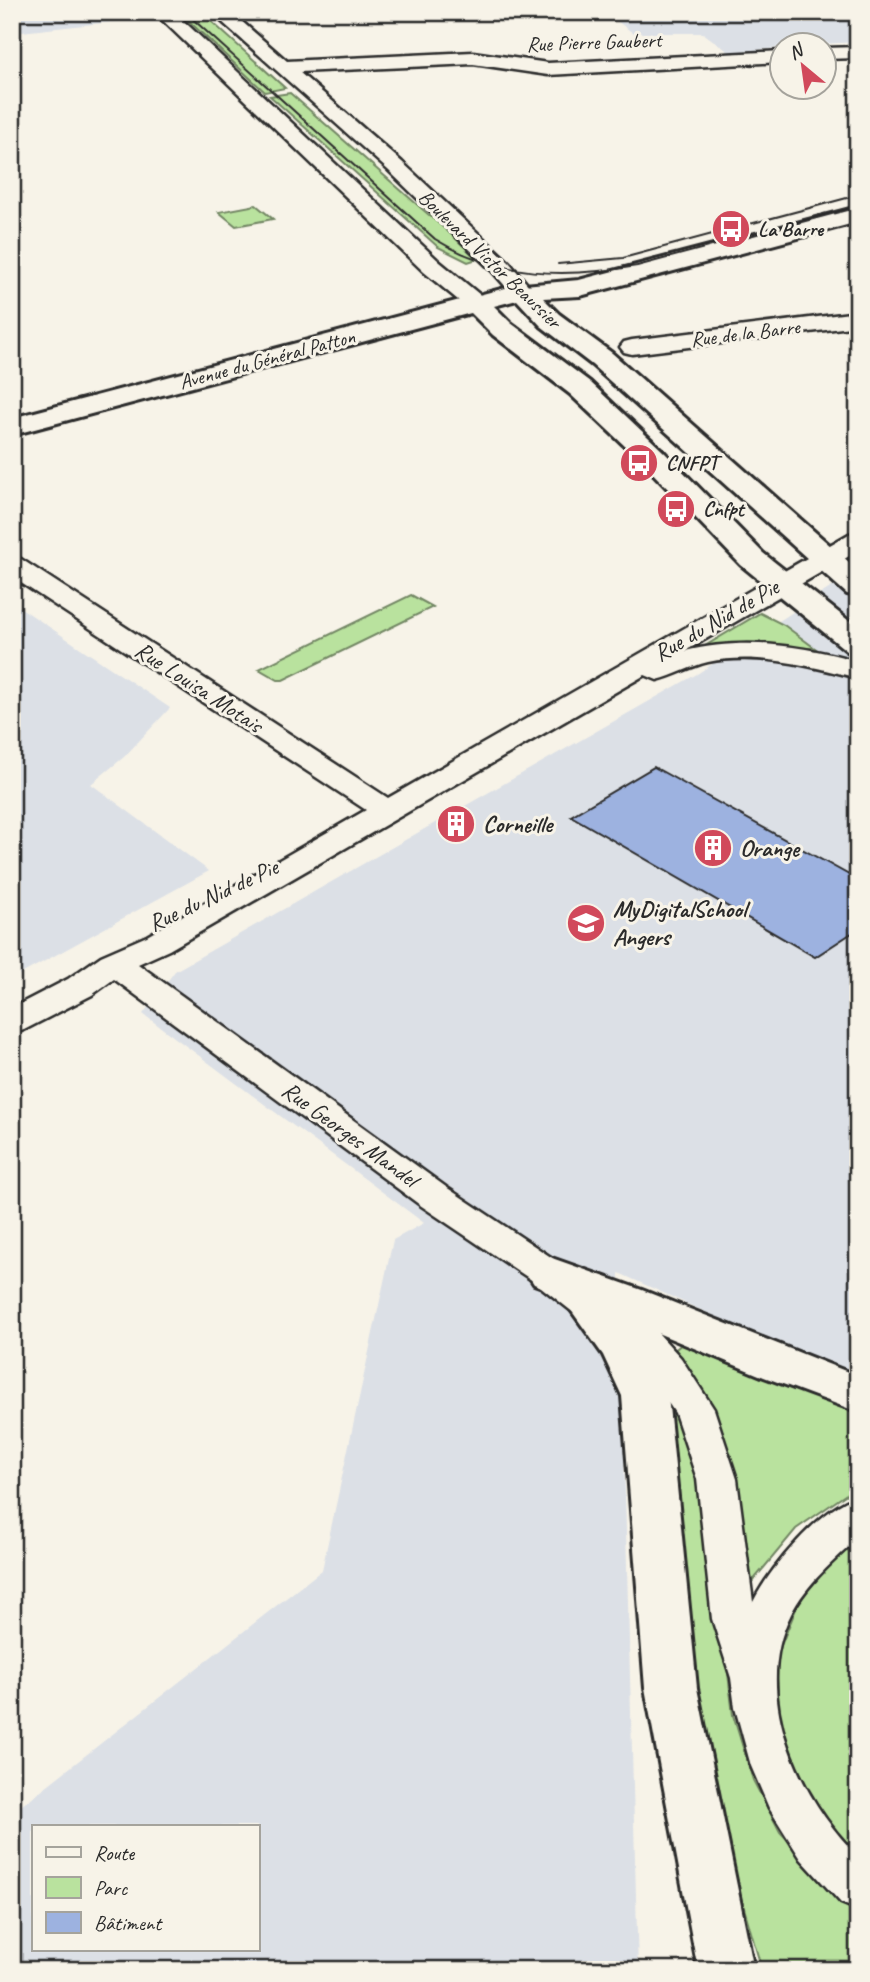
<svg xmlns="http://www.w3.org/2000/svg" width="870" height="1982" font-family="Caveat,sans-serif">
<rect width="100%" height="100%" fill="#f7f3e8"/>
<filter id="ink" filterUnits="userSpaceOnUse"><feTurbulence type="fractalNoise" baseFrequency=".0143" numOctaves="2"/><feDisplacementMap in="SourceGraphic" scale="14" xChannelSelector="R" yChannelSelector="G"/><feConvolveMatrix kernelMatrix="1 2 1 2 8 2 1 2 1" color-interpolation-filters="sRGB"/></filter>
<g filter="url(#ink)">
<!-- built -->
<g fill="#dce0e6" fill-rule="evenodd">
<path d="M 12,12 L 113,12 L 120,21 L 12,33 Z"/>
<path d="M 605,12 L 858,12 L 858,42 L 782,46 L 782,48 L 729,52 L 703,33 L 633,33 Z"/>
<path d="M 858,570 L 858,1381 L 619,1273 L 638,1970 L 12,1970 L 12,1813 L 322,1570 L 393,1240 L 424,1223 L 143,1014 L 175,971 L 697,674 ZM 33,1826 L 257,1826 L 257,1949 L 33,1949 Z"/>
<path d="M 12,602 L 170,708 L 124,757 L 91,784 L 209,871 L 12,979 Z"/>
</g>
<!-- green -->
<g fill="#b9e29e" stroke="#728664" stroke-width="2">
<path d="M 179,12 L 201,12 L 285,88 L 265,92 Z"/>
<path d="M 290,93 L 453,236 L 477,259 L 468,262 L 438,247 L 270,96 Z"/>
<path d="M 256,205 L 273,219 L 236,226 L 219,212 Z"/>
<path d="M 411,595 L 433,607 L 283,680 L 278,680 L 259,669 Z"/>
<path d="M 760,613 L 784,625 L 816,649 L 768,644 L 707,648 L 705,646 Z"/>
<path d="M 687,1340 L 858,1407 L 858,1486 L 796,1529 L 752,1582 L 729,1450 L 702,1391 L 672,1352 Z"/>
<path d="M 671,1400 L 703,1465 L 733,1715 L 753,1780 L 780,1832 L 835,1891 L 858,1909 L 858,1970 L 762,1970 L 703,1767 L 666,1406 Z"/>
<path d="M 858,1534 L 858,1862 L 810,1800 L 790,1758 L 778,1715 L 777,1655 L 798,1604 L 831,1556 Z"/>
</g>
<!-- building -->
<path fill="#9db2e0" stroke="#2b2b2b" stroke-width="2" d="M 654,767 L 858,880 L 858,929 L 815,957 L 571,816 Z"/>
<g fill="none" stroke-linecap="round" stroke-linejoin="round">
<!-- street casing -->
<g stroke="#2b2b2b" stroke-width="5">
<g id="street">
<path d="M 154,12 L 174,12 L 440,262 L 485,299 L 488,304 L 485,309 L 469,309 L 424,272 Z"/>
<path d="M 211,12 L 231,12 L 287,61 L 473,52 L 548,63 L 782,51 L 782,62 L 548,75 L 473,64 L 299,72 L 402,162 L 509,262 L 533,291 L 530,296 L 514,296 L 493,272 L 388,170 Z"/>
<path d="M 858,47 L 858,58 L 824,59 L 824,48 Z"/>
<path d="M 858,312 L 858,326 L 632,354 L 624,352 L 620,347 L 624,342 L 632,340 Z"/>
<path d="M 858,532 L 858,551 L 685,651 C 744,637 800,645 858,661 L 858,678 C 809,666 758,652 708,662 C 690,666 675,676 657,680 L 645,675 L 169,950 L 138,964 L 446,1187 L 648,1322 L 681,1358 L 714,1409 L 737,1479 L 753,1602 C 771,1567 819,1509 858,1496 L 858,1538 C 834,1561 806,1584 791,1614 C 750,1694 799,1799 858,1856 L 858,1910 L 841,1903 L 801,1859 L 769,1808 L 751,1766 L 735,1708 L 731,1678 L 712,1619 L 697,1479 L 675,1413 L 653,1380 L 620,1342 L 593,1322 L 574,1313 L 536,1283 L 420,1205 L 114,979 L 92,995 L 24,1030 L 12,1033 L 12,1008 L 68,979 L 101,956 L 147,936 L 366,810 L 12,577 L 12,557 L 21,559 L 388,798 L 849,534 Z"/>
</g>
</g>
<!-- secondary casing -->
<g stroke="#2b2b2b" stroke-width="6">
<path id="secondary" d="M 858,207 L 858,222 L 580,296 L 543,298 L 559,314 L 612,353 L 858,570 L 858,596 L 847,594 L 592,365 L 541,326 L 517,300 L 494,306 L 511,323 L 590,382 L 665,453 L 763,553 L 858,628 L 858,654 L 847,651 L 741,565 L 645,465 L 570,394 L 493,335 L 471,313 L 12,435 L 12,418 L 513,286 L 579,280 Z"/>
</g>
<!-- highway casing -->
<g stroke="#2b2b2b" stroke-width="6">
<path id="highway" d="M 549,1257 L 642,1290 L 858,1376 L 858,1412 L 764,1377 L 626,1320 L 638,1335 L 668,1396 L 697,1688 L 754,1970 L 698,1970 L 645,1688 L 622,1396 L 603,1355 L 566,1303 L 569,1297 L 534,1284 L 527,1273 L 534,1262 Z"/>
</g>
<!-- street -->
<use href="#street" fill="#f7f3e8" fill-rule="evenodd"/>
<!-- secondary -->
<use href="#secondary" fill="#f7f3e8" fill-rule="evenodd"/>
<!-- highway -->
<use href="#highway" fill="#f7f3e8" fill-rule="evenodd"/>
<!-- tram -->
<g stroke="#2b2b2b" stroke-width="2">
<path d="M 185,12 L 435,239 C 498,278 566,278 637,266 L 858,207"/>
<path d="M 558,264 L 623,258 L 858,195"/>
</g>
</g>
</g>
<!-- icons -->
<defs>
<g id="bus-disc" transform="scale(2.0125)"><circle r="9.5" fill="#d1495b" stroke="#f7f3e8"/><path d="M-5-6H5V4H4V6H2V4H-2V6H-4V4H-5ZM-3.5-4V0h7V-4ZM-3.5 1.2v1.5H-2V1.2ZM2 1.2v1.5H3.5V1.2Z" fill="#fff"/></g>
<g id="building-disc" transform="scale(2.0125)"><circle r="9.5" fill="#d1495b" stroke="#f7f3e8"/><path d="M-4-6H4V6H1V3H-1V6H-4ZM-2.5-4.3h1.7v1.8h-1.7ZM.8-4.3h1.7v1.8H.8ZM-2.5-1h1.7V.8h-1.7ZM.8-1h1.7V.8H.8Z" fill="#fff"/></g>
<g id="university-disc" transform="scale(2.0125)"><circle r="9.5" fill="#d1495b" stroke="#f7f3e8"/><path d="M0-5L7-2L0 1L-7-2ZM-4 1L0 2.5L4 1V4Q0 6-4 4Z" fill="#fff"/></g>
</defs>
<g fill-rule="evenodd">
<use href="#bus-disc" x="731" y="229"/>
<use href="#bus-disc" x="639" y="463"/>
<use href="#bus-disc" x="676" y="509"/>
<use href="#building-disc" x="456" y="824"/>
<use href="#building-disc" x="713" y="848"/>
<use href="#university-disc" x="586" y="923"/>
</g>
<g text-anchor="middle" stroke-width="6" stroke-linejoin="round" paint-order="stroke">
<!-- far-street labels -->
<g font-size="21" fill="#2b2b2b" stroke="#f7f3e8">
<text transform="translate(594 42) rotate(-2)" y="7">Rue Pierre Gaubert</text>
<text transform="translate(490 259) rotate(44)" y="7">Boulevard Victor Beaussier</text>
<text transform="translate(745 333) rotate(-7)" y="7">Rue de la Barre</text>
<text transform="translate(267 359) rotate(-15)" y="7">Avenue du Général Patton</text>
</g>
<!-- far-poi labels -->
<g font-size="21" font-weight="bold" fill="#2b2b2b" stroke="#f7f3e8" text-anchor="start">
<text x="758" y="236">La Barre</text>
<text x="666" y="470">CNFPT</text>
<text x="703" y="516">Cnfpt</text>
</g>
<!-- street labels -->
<g font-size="24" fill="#2b2b2b" stroke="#f7f3e8">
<text transform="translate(716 620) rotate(-30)" y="8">Rue du Nid de Pie</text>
<text transform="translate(199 687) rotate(33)" y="8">Rue Louisa Motais</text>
<text transform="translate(213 895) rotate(-25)" y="8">Rue du Nid de Pie</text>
<text transform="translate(350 1134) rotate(36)" y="8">Rue Georges Mandel</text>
</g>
<!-- poi labels -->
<g font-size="24" font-weight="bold" fill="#2b2b2b" stroke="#f7f3e8" text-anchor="start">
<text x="483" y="832">Corneille</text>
<text x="740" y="856">Orange</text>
<text x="613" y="917">MyDigitalSchool<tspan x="613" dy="28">Angers</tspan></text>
</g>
</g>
<!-- margin -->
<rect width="870" height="1982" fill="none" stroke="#f7f3e8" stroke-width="42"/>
<rect x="21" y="21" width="828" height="1940" fill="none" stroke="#2b2b2b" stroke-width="2.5" filter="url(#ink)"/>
<!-- legend -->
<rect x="32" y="1825" width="228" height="126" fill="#f7f3e8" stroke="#a5a39c" stroke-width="2"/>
<rect x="46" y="1847" width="35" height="10" fill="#f7f3e8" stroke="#a5a39c" stroke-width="2"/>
<text x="94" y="1860" font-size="21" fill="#2b2b2b">Route</text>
<rect x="46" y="1877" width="35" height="21" fill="#b9e29e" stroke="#a5a39c" stroke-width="2"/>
<text x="94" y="1895" font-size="21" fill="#2b2b2b">Parc</text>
<rect x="46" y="1912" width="35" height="21" fill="#9db2e0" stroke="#a5a39c" stroke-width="2"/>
<text x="94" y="1930" font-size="21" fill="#2b2b2b">Bâtiment</text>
<!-- north arrow -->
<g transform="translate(803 66) rotate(331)"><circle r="33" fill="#f7f3e8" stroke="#a5a39c" stroke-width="2"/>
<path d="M0-5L12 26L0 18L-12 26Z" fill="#d1495b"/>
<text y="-10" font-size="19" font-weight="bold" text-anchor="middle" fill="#2b2b2b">N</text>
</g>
</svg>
